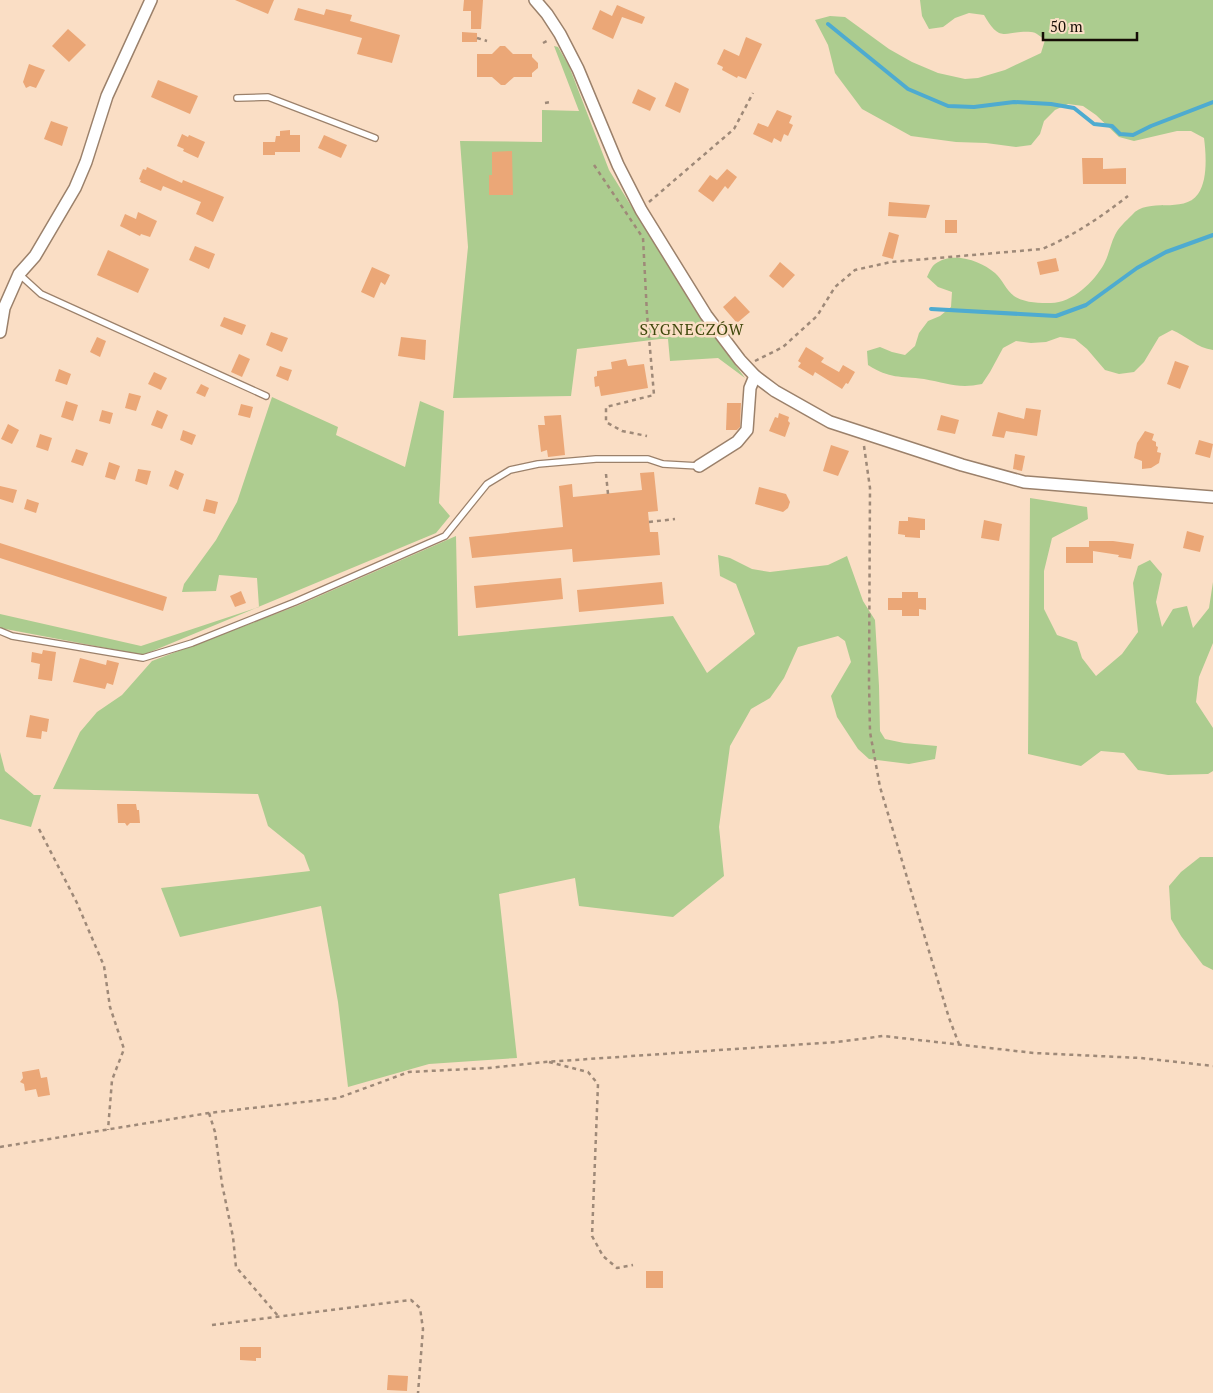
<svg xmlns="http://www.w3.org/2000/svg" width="1213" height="1393" font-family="'PT Serif',serif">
<rect width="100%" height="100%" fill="#fadec5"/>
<!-- green -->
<g fill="#accc8f">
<path d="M 920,0 L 1213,0 L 1213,350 C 1197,348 1187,336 1172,330 L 1159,337 L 1144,362 L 1134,372 L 1119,374 L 1105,370 L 1087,349 L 1075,339 L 1060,337 L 1046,342 L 1031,343 L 1016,341 L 1003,348 L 990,372 L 982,384 C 958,389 947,383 924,379 C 900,376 890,379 868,365 L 867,351 L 880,347 L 892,352 L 905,355 L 915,346 L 919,333 L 928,321 L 940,316 L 951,307 L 952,292 L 938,287 L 927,277 C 929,273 931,267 935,264 C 952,251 980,260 995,273 C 1002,279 1006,290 1014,296 C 1025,303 1039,303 1051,303 C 1072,303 1094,282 1104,264 C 1109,255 1110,245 1115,235 C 1118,228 1126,221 1132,215 C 1148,196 1183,215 1198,194 C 1208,180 1206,153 1204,138 L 1191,131 L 1177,131 L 1134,141 L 1119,137 L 1096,115 L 1083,106 L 1068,104 L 1055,110 L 1044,121 L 1040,134 L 1031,145 L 1016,147 L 986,143 L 956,142 L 911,136 L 862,109 L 835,73 L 828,45 L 815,20 L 830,16 L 845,17 L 889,49 L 912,62 L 938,73 L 965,79 L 978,78 L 1005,70 L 1041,53 L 1045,40 C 1041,37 1036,32 1031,32 C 1005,30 1001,45 984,15 L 969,13 L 955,18 L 943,27 L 929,29 L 922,16 Z"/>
<path d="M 554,46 L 558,47 L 569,66 L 609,170 L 699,316 L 745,378 L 718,358 L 670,361 L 668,339 L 660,339 L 577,349 L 571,396 L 453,398 L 468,247 L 460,141 L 542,142 L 542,110 L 579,111 Z"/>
<path d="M 272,397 L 338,427 L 336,435 L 405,467 L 420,401 L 444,411 L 439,503 L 450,516 L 436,533 L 143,655 L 0,628 L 0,614 L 141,646 L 259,607 L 257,578 L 219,575 L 216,591 L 182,592 L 184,584 L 216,540 L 237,502 Z"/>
<path d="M 1030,498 L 1087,507 L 1088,519 L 1052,538 L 1044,571 L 1044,609 L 1057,635 L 1077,642 L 1082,658 L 1096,676 L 1122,654 L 1138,632 L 1133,583 L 1138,566 L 1150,560 L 1162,574 L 1156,602 L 1162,627 L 1173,609 L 1187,606 L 1193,628 L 1209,608 L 1213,582 L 1213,643 L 1199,677 L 1196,702 L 1213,728 L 1213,771 L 1208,774 L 1168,775 L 1138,770 L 1124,753 L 1101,751 L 1081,766 L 1028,754 Z"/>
<path d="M 456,536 L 458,636 L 673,616 L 707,673 L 755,634 L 736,584 L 720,576 L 718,555 L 730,558 L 752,569 L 770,572 L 828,565 L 847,556 L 863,601 L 875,620 L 879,686 L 880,731 L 885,739 L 904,743 L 937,746 L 935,759 L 909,764 L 869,759 L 858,749 L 837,717 L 831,696 L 851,662 L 845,641 L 838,636 L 798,647 L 784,678 L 770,698 L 751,709 L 730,746 L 719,827 L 724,876 L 673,917 L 579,906 L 575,878 L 499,894 L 517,1058 L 429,1064 L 348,1087 L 338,1002 L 321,906 L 180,937 L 161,888 L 310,871 L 304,855 L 268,826 L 258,794 L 53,789 L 80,732 L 97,712 L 122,695 L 152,661 L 299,605 Z"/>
<path d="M 0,752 L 5,771 L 34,795 L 41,795 L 31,827 L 0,819 Z"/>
<path d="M 1200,857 L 1213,857 L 1213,970 L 1203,965 L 1181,936 L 1171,919 L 1169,886 L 1181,872 Z"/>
</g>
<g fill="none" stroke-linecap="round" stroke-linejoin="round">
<!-- stream -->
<g stroke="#4eabd0" stroke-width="4">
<path d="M 828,24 L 908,89 L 948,106 L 974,107 L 1014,102 L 1051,104 L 1074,108 L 1094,124 L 1112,126 L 1120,134 L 1133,135 L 1151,126 L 1213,102"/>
<path d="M 931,309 L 1056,316 L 1086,305 L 1137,268 L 1166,252 L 1213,235"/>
</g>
</g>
<!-- building -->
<g fill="#eba777">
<path d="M 235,0 L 274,0 L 268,14 Z"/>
<path d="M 464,0 L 483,0 L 481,29 L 471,29 L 471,11 L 463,11 Z"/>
<path d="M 617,5 L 645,17 L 642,24 L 622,17 L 613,39 L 592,29 L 600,10 L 612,16 Z"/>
<path d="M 298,8 L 324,15 L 326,9 L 352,15 L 350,21 L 400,35 L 392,63 L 357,54 L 362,38 L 294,20 Z"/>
<path d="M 68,29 L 86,45 L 69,62 L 52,46 Z"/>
<path d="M 462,32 L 477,33 L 477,42 L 462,42 Z"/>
<path d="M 746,37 L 762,44 L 746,79 L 738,76 L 737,78 L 722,70 L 723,67 L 717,64 L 724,49 L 739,56 Z"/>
<path d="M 500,46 L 505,46 L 513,54 L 532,54 L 532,57 L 538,63 L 538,68 L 532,73 L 532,77 L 514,77 L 505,85 L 501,85 L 492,77 L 477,77 L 477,54 L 492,54 Z"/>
<path d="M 29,64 L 45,70 L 36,88 L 30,86 L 26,88 L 23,82 Z"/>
<path d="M 158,80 L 198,96 L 190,114 L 151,97 Z"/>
<path d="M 675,82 L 689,89 L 680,113 L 665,106 Z"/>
<path d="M 638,89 L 656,98 L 650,111 L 632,103 Z"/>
<path d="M 777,110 L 792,116 L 789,123 L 793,125 L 788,136 L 784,134 L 781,142 L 774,138 L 772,143 L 753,134 L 758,123 L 768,127 Z"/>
<path d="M 51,121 L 68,127 L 62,146 L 44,139 Z"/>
<path d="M 290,130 L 290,135 L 300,135 L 300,152 L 275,152 L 275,155 L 263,155 L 263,142 L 275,142 L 276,136 L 280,136 L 280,131 Z"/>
<path d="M 182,134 L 188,137 L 189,135 L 205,142 L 198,158 L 183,151 L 184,149 L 177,146 Z"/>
<path d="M 324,135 L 347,145 L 341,158 L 318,148 Z"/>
<path d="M 512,151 L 513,195 L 489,195 L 489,175 L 492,175 L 492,152 Z"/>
<path d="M 1082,158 L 1103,158 L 1103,169 L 1126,168 L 1126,184 L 1083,184 Z"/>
<path d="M 147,167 L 182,183 L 183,180 L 224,197 L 213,222 L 196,214 L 201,202 L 163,186 L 161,191 L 140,182 L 141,180 L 139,179 L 143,169 L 146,170 Z"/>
<path d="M 727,169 L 737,177 L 728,189 L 725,186 L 713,202 L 698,191 L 710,175 L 717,180 Z"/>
<path d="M 889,202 L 900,203 L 930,205 L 926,218 L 888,216 Z"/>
<path d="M 138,212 L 157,221 L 150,237 L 141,234 L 140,236 L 120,226 L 125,214 L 136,219 Z"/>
<rect x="945" y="220" width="12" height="13"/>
<path d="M 889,232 L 899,235 L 893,259 L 882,256 Z"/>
<path d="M 195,246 L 215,254 L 209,269 L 189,260 Z"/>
<path d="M 108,250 L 149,269 L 138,293 L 97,275 Z"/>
<path d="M 1056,258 L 1059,271 L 1040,275 L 1037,262 Z"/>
<path d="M 780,262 L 795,275 L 783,288 L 769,276 Z"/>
<path d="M 372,267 L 390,275 L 385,285 L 381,282 L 374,298 L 361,292 Z"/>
<path d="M 735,296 L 750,312 L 737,323 L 723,307 Z"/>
<path d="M 224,317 L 246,325 L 242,335 L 220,326 Z"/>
<path d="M 271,332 L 288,338 L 282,352 L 266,345 Z"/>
<path d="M 97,337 L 106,341 L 100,357 L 90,352 Z"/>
<path d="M 401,337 L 426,340 L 425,360 L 398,356 Z"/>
<path d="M 806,347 L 824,358 L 821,362 L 839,372 L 843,365 L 855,372 L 848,384 L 846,383 L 842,389 L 815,372 L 813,376 L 798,367 L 801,363 L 798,361 Z"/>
<path d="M 239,354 L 250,359 L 242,377 L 231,372 Z"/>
<path d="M 626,359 L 628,366 L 644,364 L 648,388 L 601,396 L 599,386 L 595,387 L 594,377 L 597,376 L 597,371 L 612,369 L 611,362 Z"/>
<path d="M 1175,361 L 1189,366 L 1180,389 L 1167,384 Z"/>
<path d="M 280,366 L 292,370 L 288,381 L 276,376 Z"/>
<path d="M 59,369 L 71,374 L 67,385 L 55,381 Z"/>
<path d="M 154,372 L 167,378 L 161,390 L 148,384 Z"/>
<path d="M 201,384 L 209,388 L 205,397 L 196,393 Z"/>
<path d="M 129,393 L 141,396 L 136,411 L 125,408 Z"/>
<path d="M 66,401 L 78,405 L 73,421 L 61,417 Z"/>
<path d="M 727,403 L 741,403 L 740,427 L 737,430 L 726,430 Z"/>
<path d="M 241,404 L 253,407 L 250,418 L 238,415 Z"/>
<path d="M 1026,408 L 1041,410 L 1037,436 L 1006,431 L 1004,438 L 992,436 L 998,412 L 1024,419 Z"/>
<path d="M 102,410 L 113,413 L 110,424 L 99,421 Z"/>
<path d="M 157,410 L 168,415 L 162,429 L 151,425 Z"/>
<path d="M 779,413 L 789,417 L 788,421 L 790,423 L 785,437 L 769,431 L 775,417 L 778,418 Z"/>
<path d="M 561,415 L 565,455 L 548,457 L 547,450 L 541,452 L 538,425 L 545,425 L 544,416 Z"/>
<path d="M 941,415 L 959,420 L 955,434 L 937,430 Z"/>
<path d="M 8,424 L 19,430 L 12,444 L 1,439 Z"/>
<path d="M 183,430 L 196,435 L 192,445 L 180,440 Z"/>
<path d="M 1145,431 L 1154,434 L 1152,440 L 1156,442 L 1156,446 L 1158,447 L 1157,452 L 1161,453 L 1159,463 L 1151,468 L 1142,469 L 1142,461 L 1134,458 L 1137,443 Z"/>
<path d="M 40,434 L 52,438 L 48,451 L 36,447 Z"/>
<path d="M 1199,440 L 1213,444 L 1210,458 L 1195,454 Z"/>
<path d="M 831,445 L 849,451 L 838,476 L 823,471 Z"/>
<path d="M 76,449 L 88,453 L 83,466 L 71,462 Z"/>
<path d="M 1015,454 L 1025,456 L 1022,471 L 1013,469 Z"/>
<path d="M 109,462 L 120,466 L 115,480 L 105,477 Z"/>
<path d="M 138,469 L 151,471 L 147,485 L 135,481 Z"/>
<path d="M 175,470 L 184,474 L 178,490 L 169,486 Z"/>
<path d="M 654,472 L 658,511 L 648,512 L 650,532 L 658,532 L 660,555 L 573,562 L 572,549 L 472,558 L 469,537 L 563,527 L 559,486 L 572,484 L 573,497 L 642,490 L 640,473 Z"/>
<path d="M 0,486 L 17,490 L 13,503 L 0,499 Z"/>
<path d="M 759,487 L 786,494 L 790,502 L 788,508 L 783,512 L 755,504 Z"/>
<path d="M 27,499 L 39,503 L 36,513 L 24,509 Z"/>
<path d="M 206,499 L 218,502 L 215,514 L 203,511 Z"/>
<path d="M 908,517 L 925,519 L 925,530 L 920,530 L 920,538 L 905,537 L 905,535 L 898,534 L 899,521 L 908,521 Z"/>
<path d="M 984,520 L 1002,524 L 999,541 L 981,538 Z"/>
<path d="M 1187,531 L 1204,536 L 1200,552 L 1183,548 Z"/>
<path d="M 1089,541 L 1113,541 L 1134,544 L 1131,559 L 1118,557 L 1119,555 L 1093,551 L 1093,563 L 1066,563 L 1066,547 L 1089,547 Z"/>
<path d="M 0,543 L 167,597 L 163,611 L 0,558 Z"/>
<path d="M 561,578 L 563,599 L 476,608 L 474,586 Z"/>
<path d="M 662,582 L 664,604 L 579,612 L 577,590 Z"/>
<path d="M 241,591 L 246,603 L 235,607 L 230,596 Z"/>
<path d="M 902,592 L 918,592 L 918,598 L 926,598 L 926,610 L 919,609 L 919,616 L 902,616 L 902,610 L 888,610 L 888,598 L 902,598 Z"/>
<path d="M 43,650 L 56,652 L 52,681 L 38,679 L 40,664 L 31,662 L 32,652 L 42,654 Z"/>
<path d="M 80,658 L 106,665 L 107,660 L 119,663 L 113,685 L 107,683 L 105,689 L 73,682 Z"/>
<path d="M 30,715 L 49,719 L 47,732 L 42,731 L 41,739 L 26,737 Z"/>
<path d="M 117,804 L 136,804 L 137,810 L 139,810 L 140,823 L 130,823 L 127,826 L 125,823 L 118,823 Z"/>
<path d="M 39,1069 L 41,1078 L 47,1077 L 50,1095 L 38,1097 L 36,1089 L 25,1091 L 24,1084 L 20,1082 L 23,1078 L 22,1072 Z"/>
<rect x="646" y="1271" width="17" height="17"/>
<path d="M 240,1347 L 261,1347 L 261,1358 L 256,1358 L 256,1361 L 240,1360 Z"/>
<path d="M 388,1375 L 408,1376 L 407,1391 L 387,1390 Z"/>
</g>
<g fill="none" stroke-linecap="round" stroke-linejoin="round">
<!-- lane casing -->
<g stroke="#9b816b" stroke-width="8">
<g id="lane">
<path d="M 237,98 L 268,97 L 375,138"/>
<path d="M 19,274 L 41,294 L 266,396"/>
<path d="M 0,631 L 12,636 L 143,658 L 192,643 L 295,602 L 445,536 L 487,484 L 510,470 L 538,464 L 596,459 L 648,459 L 663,464 L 699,466"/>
</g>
</g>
<!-- street casing -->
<g stroke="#9b816b" stroke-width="14">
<g id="street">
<path d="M 535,0 L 547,14 L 560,34 L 578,69 L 618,165 L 641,210 L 706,315 L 740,360 L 755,376 L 775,391 L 830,422 L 962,465 L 1024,482 L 1213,497"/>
<path d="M 0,332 L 4,308 L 19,274 L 35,256 L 75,188 L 86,162 L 107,96 L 151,0"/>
<path d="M 699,466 L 737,442 L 747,430 L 750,388 L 755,376"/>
</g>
</g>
<!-- path -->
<g stroke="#9e8978" stroke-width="2.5" stroke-dasharray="4 4" stroke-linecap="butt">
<path d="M 477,38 L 487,41"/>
<path d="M 543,43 L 549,40"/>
<path d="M 545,103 L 551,102"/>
<path d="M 594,165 L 643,238 L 647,314 L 654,395 L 606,407 L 606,422 L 622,431 L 647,436"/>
<path d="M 649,202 L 734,129 L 753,93"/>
<path d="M 755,361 L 783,347 L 817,316 L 835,287 L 855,270 L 891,262 L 1042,249 C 1073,236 1101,217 1128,196"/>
<path d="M 864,446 L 870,488 L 869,682 L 870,732 L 880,787 L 949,1018 L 959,1044"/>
<path d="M 606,474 L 608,494"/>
<path d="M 649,522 L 675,519"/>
<path d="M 39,829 L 77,903 L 104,966 L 110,1007 L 124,1049 L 112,1080 L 108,1130"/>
<path d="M 549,1062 L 588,1072 L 598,1084 L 592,1236 L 603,1256 L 617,1268 L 633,1265"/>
<path d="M 209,1113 L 215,1132 L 222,1184 L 233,1237 L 236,1267 L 279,1317"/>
<path d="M 0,1147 L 209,1113 L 338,1098 L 409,1072 L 489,1068 L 545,1062 L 837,1042 L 883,1036 L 1034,1053 L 1141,1058 L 1213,1066"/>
<path d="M 212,1325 L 411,1300 L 420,1308 L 423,1329 L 418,1393"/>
</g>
<!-- lane -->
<use href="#lane" stroke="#fff" stroke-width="5.5"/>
<!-- street -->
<use href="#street" stroke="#fff" stroke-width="11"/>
</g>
<g text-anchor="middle" stroke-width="5" stroke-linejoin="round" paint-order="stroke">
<!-- quarter labels -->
<g font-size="16" letter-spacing="1" fill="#3f470b" stroke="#fadec5">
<text x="692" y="335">SYGNECZÓW</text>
</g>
</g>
<!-- scale -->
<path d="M1043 32v8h94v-8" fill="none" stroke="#160d06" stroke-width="2.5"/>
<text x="1050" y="32" font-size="15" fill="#160d06" stroke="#fadec5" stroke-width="4" paint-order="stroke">50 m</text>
</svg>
